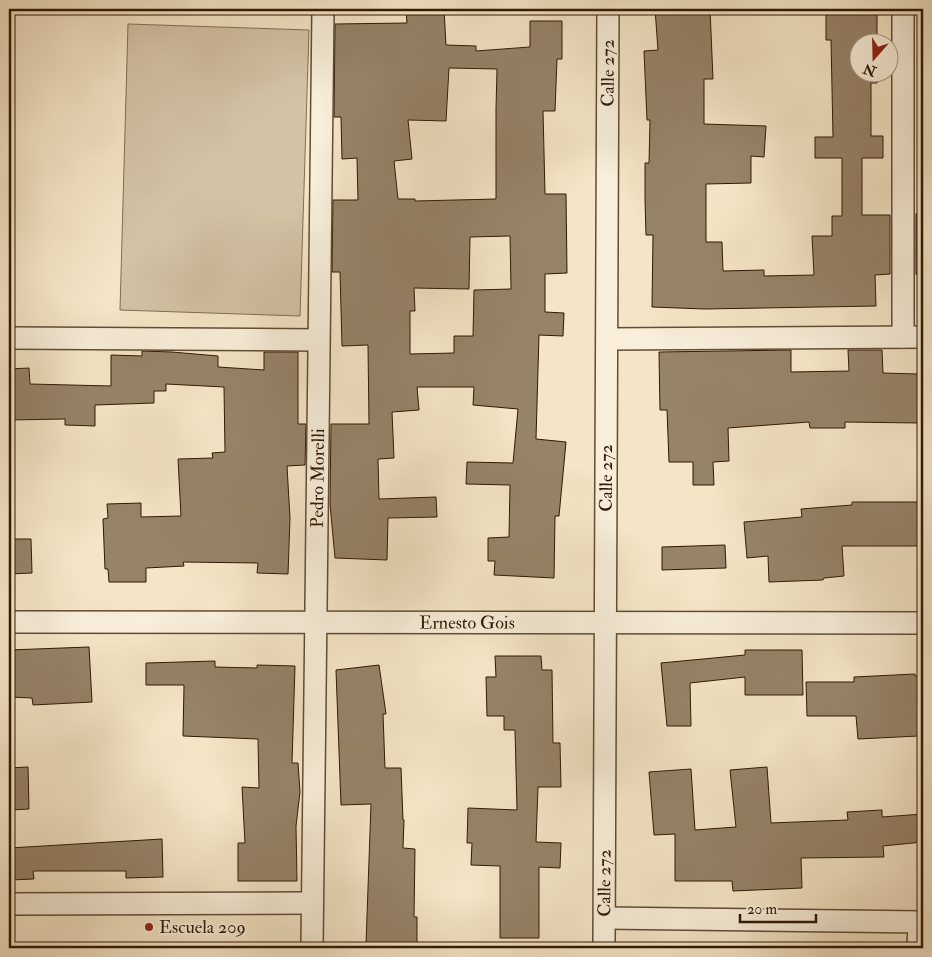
<svg xmlns="http://www.w3.org/2000/svg" width="932" height="957" font-family="'IM FELL Double Pica',serif">
<rect width="100%" height="100%" fill="#f4e5c6"/>
<filter id="stains"><feTurbulence type="fractalNoise" baseFrequency=".004" numOctaves="4"/><feColorMatrix values="0 0 0 0 .2 0 0 0 0 .09 0 0 0 0 .02 0 0 0 .5 -.17"/></filter>
<radialGradient id="worn" r=".72"><stop offset=".6" stop-color="#630" stop-opacity="0"/><stop offset="1" stop-color="#630" stop-opacity=".3"/></radialGradient>
<!-- green -->
<path fill="#d3c2a5" stroke="#826e54" d="M 128,24 L 309,30 L 300,316 L 120,310 Z"/>
<!-- building -->
<g fill="#968369" stroke="#301904" fill-rule="evenodd">
<path d="M 406,9 L 444,9 L 446,45 L 476,46 L 476,51 L 530,47 L 530,21 L 562,21 L 562,59 L 557,59 L 555,111 L 543,111 L 545,194 L 566,194 L 567,273 L 545,274 L 545,312 L 564,313 L 563,336 L 539,335 L 536,439 L 566,442 L 559,516 L 555,516 L 554,578 L 494,575 L 495,561 L 488,561 L 488,538 L 509,537 L 510,485 L 466,484 L 467,462 L 513,463 L 518,409 L 473,405 L 474,387 L 417,387 L 419,410 L 392,412 L 394,458 L 378,459 L 379,499 L 436,497 L 437,517 L 388,518 L 387,560 L 335,558 L 330,504 L 331,424 L 369,424 L 368,345 L 342,346 L 340,272 L 332,272 L 333,200 L 358,200 L 357,158 L 342,159 L 341,117 L 334,117 L 335,24 L 407,23 ZM 449,68 L 497,69 L 496,109 L 496,199 L 415,201 L 415,199 L 398,199 L 394,161 L 412,159 L 408,120 L 446,121 ZM 510,236 L 511,289 L 474,290 L 473,336 L 454,336 L 454,353 L 410,354 L 410,311 L 415,311 L 414,288 L 469,289 L 470,237 Z"/>
<path d="M 655,9 L 710,9 L 713,79 L 704,79 L 704,124 L 766,126 L 764,157 L 751,156 L 751,183 L 706,184 L 706,242 L 722,242 L 723,271 L 764,270 L 764,276 L 814,275 L 812,236 L 832,236 L 832,216 L 842,216 L 842,158 L 815,158 L 815,137 L 833,137 L 831,40 L 826,40 L 826,9 L 877,9 L 877,42 L 860,42 L 860,72 L 877,72 L 877,83 L 871,83 L 871,136 L 883,136 L 883,158 L 862,158 L 862,215 L 890,215 L 890,274 L 875,275 L 876,306 L 705,309 L 652,307 L 653,235 L 646,235 L 645,199 L 645,163 L 649,163 L 650,120 L 647,120 L 644,51 L 658,50 Z"/>
<rect x="916" y="214" width="7" height="60"/>
<path d="M 791,350 L 791,372 L 849,371 L 848,350 L 882,350 L 883,373 L 918,374 L 918,423 L 845,422 L 845,428 L 810,428 L 809,422 L 728,428 L 729,461 L 713,462 L 714,485 L 693,485 L 693,462 L 669,462 L 667,410 L 660,410 L 659,352 Z"/>
<path d="M 142,351 L 172,352 L 218,356 L 218,367 L 264,370 L 264,352 L 298,352 L 298,424 L 306,424 L 305,465 L 287,466 L 290,518 L 288,574 L 257,573 L 258,563 L 183,562 L 184,566 L 146,568 L 146,582 L 109,582 L 108,569 L 105,569 L 103,519 L 108,518 L 107,504 L 141,503 L 141,517 L 181,516 L 178,459 L 213,458 L 212,453 L 225,452 L 224,387 L 166,384 L 166,391 L 154,391 L 154,403 L 95,405 L 95,426 L 65,425 L 65,419 L 9,420 L 9,369 L 29,368 L 30,384 L 111,386 L 111,355 L 142,356 Z"/>
<path d="M 852,502 L 923,502 L 923,543 L 918,543 L 918,546 L 842,546 L 844,576 L 824,578 L 823,580 L 769,582 L 768,556 L 747,558 L 744,522 L 802,517 L 801,509 L 852,505 Z"/>
<path d="M 9,539 L 31,539 L 32,573 L 9,574 Z"/>
<path d="M 725,545 L 726,568 L 662,570 L 662,547 Z"/>
<path d="M 89,647 L 92,702 L 33,705 L 32,698 L 9,697 L 9,650 Z"/>
<path d="M 745,650 L 802,650 L 803,695 L 745,695 L 745,677 L 690,683 L 691,726 L 667,726 L 661,663 L 745,655 Z"/>
<path d="M 495,656 L 541,656 L 542,670 L 552,670 L 553,743 L 560,743 L 561,787 L 538,787 L 536,842 L 561,843 L 560,868 L 539,867 L 539,938 L 500,938 L 500,866 L 471,865 L 472,843 L 467,843 L 468,808 L 517,810 L 515,730 L 504,730 L 504,716 L 487,716 L 486,677 L 496,677 Z"/>
<path d="M 215,661 L 215,667 L 257,668 L 257,665 L 295,666 L 292,763 L 298,763 L 300,792 L 296,826 L 297,881 L 238,881 L 238,843 L 245,843 L 242,787 L 259,788 L 258,739 L 183,736 L 184,685 L 146,685 L 146,663 Z"/>
<path d="M 379,665 L 386,714 L 383,714 L 385,768 L 401,768 L 403,820 L 404,820 L 403,848 L 415,849 L 414,917 L 417,917 L 417,943 L 399,943 L 400,946 L 366,944 L 371,804 L 341,805 L 336,670 Z"/>
<path d="M 915,674 L 915,676 L 923,676 L 923,730 L 918,730 L 918,736 L 858,739 L 856,716 L 807,716 L 806,682 L 854,682 L 854,677 Z"/>
<path d="M 28,767 L 29,809 L 9,810 L 9,768 Z"/>
<path d="M 767,767 L 771,823 L 848,820 L 847,812 L 882,810 L 882,817 L 923,814 L 923,842 L 883,846 L 884,857 L 801,858 L 802,888 L 733,891 L 732,881 L 675,881 L 675,834 L 654,835 L 649,772 L 691,769 L 695,830 L 736,827 L 730,770 Z"/>
<path d="M 162,839 L 163,877 L 126,878 L 126,871 L 33,871 L 34,879 L 10,880 L 9,848 Z"/>
</g>
<g fill="none" stroke-linecap="round" stroke-linejoin="round">
<!-- street casing -->
<g stroke="#614c34" stroke-width="24">
<g id="street">
<path d="M 903,9 L 903,337"/>
<path d="M 9,338 L 318,340"/>
<path d="M 607,339 L 923,337"/>
<path id="s1" d="M 9,622 L 923,623"/>
<path d="M 9,904 L 312,903"/>
<path d="M 605,918 L 923,922"/>
<path id="s2" d="M 312,948 L 323,9"/>
<path id="s3" d="M 604,948 L 608,9"/>
<path d="M 918,948 L 919,922"/>
</g>
</g>
<!-- street -->
<use href="#street" stroke="#f8eeda" stroke-width="21"/>
</g>
<!-- markers -->
<circle fill="#8f2418" stroke="#f8eeda" stroke-width="2" cx="149" cy="927" r="5"/>
<g text-anchor="middle" stroke-width="4" stroke-linejoin="round" paint-order="stroke">
<!-- street labels -->
<g font-size="18" fill="#301904" stroke="#f8eeda">
<text dy="6" stroke="none"><textPath href="#s3" startOffset="875">Calle 272</textPath></text>
<text dy="6" stroke="none"><textPath href="#s2" startOffset="470">Pedro Morelli</textPath></text>
<text dy="6" stroke="none"><textPath href="#s3" startOffset="470">Calle 272</textPath></text>
<text dy="6" stroke="none"><textPath href="#s1" startOffset="458">Ernesto Gois</textPath></text>
<text dy="6" stroke="none"><textPath href="#s3" startOffset="65">Calle 272</textPath></text>
</g>
<!-- poi labels -->
<g font-size="18" fill="#301904" stroke="#f8eeda" text-anchor="start">
<text x="159" y="933">Escuela 209</text>
</g>
</g>
<!-- margin -->
<rect width="932" height="957" fill="none" stroke="#f4e5c6" stroke-width="30"/>
<rect x="10" y="10" width="912" height="937" fill="none" stroke="#301904" stroke-width="2.5"/>
<rect x="15" y="15" width="902" height="927" fill="none" stroke="#301904"/>
<!-- north arrow -->
<g transform="translate(874 58) rotate(200)"><circle r="24" fill="#f8eeda" stroke="#a89984"/>
<path d="M0-4L9 19L0 12L-9 19Z" fill="#8f2418"/>
<text y="-8" font-size="14" font-weight="bold" text-anchor="middle" fill="#301904">N</text>
</g>
<!-- scale -->
<path d="M740 914v8h76v-8" fill="none" stroke="#301904" stroke-width="2.5"/>
<text x="747" y="914" font-size="15" fill="#301904" stroke="#f8eeda" stroke-width="4" paint-order="stroke">20 m</text>
<rect width="100%" height="100%" filter="url(#stains)"/>
<rect width="100%" height="100%" fill="url(#worn)"/>
</svg>
